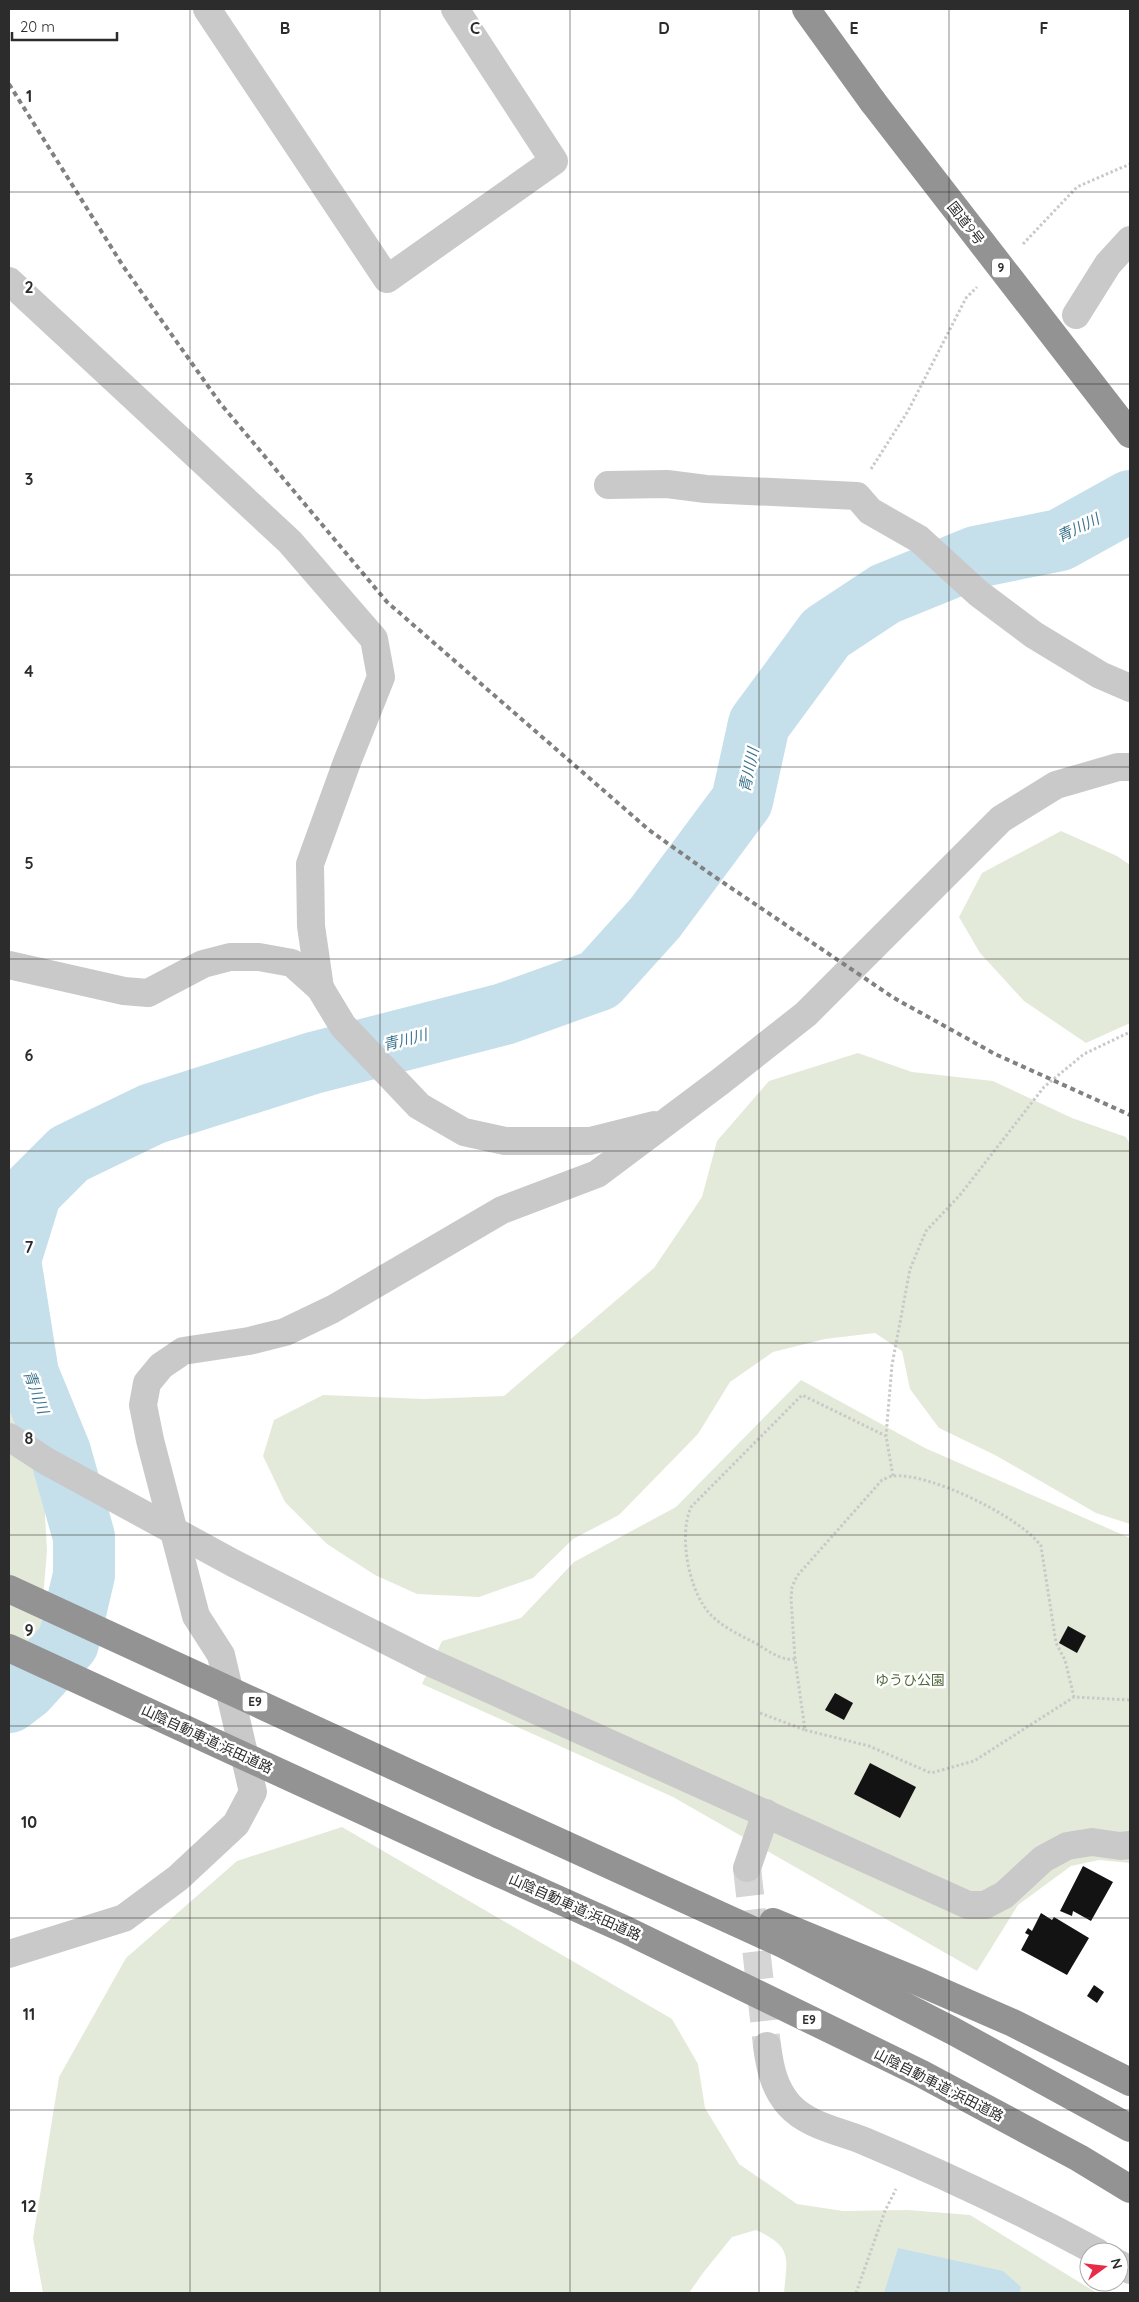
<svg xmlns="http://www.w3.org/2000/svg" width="1139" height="2302" font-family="Quicksand,'Noto Sans JP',sans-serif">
<rect width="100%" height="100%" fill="#fff"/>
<!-- green -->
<g fill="#e4ead9">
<path d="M 1061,831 L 1117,856 L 1130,865 L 1130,1023 L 1086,1043 L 1024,1001 L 980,953 L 959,917 L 982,873 Z"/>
<path d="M 858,1053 L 912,1072 L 993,1081 L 1072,1118 L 1126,1137 L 1130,1144 L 1130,1524 L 1096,1513 L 995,1455 L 939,1428 L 910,1389 L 902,1351 L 875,1333 L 825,1339 L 773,1352 L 730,1382 L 698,1434 L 619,1515 L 573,1539 L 533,1578 L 479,1597 L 417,1594 L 375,1575 L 327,1544 L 285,1502 L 263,1456 L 274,1420 L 323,1395 L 424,1399 L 504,1396 L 654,1268 L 702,1197 L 717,1141 L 769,1081 Z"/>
<path d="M 801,1380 L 925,1448 L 1130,1538 L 1130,1863 L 1099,1860 L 1071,1866 L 1018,1905 L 977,1971 L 673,1797 L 422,1684 L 442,1641 L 521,1618 L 574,1562 L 676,1507 Z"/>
<path d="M 9,1403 L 49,1494 L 45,1516 L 47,1551 L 40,1633 L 12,1676 L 9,1677 Z"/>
<path d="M 342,1827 L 672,2019 L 698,2064 L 705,2108 L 739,2164 L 797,2204 L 843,2211 L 908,2210 L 970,2215 L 1097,2293 L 784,2293 C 787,2257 793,2247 756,2230 L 732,2237 L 703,2273 L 689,2293 L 43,2293 L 33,2238 L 59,2077 L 126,1958 L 237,1861 Z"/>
</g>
<!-- water -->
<path fill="#c5dfeb" d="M 898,2248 L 1003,2271 L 1021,2287 L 1020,2293 L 884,2293 Z"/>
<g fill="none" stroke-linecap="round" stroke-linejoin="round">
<!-- stream -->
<path stroke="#c5dfeb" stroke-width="10" d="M 9,1182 L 40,1164 L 69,1154"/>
<!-- river -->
<path stroke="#c5dfeb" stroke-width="62" d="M 9,1702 L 26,1689 L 68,1643 L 84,1575 L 84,1537 L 60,1452 L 28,1374 L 10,1260 L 31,1192 L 69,1154 L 152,1114 L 313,1063 L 504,1014 L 599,980 L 655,918 L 742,801 L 759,724 L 826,633 L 885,594 L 976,557 L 1060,540 L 1130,501"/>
</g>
<!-- building -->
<g fill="#131313">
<path d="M 1068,1626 L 1086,1636 L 1077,1653 L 1059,1643 Z"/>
<path d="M 835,1693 L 853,1703 L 844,1720 L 825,1710 Z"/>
<path d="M 870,1763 L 916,1787 L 900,1818 L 854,1794 Z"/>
<path d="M 1083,1866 L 1113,1882 L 1091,1921 L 1073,1911 L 1072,1916 L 1060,1911 Z"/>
<path d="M 1041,1913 L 1052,1920 L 1054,1917 L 1089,1938 L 1067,1975 L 1021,1950 L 1029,1935 L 1025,1933 L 1028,1928 L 1032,1931 Z"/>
<path d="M 1094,1985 L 1104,1992 L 1097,2003 L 1087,1996 Z"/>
</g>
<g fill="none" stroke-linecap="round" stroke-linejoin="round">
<!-- minor-tunnel -->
<path stroke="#d5d5d5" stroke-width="28" stroke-dasharray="28 14" stroke-linecap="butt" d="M 747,1868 L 767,2046"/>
<!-- path -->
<g stroke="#c9c9c9" stroke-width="3" stroke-dasharray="2.5 2.5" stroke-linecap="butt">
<path d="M 1023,244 L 1077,187 L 1130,164"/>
<path d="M 871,469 L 908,411 L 966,298 L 977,287"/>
<path d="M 893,1476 L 886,1436 L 892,1365 L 910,1269 L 926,1231 L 960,1195 L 1044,1087 L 1084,1054 L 1130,1032"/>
<path d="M 795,1659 C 781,1661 769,1651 757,1644 C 742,1636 724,1628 712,1616 C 689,1594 678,1536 691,1507 L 802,1395 L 886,1436"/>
<path d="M 760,1713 L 805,1730 L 795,1659 L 791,1599 L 792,1587 L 797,1576 L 882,1480 C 885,1479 890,1476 893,1476 C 928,1472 1021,1517 1041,1546 L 1056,1643 L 1065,1660 L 1074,1697"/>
<path d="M 805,1730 L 869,1746 L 931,1773 L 974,1761 L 1074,1697 L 1130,1700"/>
<path d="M 856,2293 L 885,2211 L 896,2189"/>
</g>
<!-- minor -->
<g stroke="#c9c9c9" stroke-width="28">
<path d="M 207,9 L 387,279 L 554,161 L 455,9"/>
<path d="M 9,281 L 290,542 L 374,639 L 381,677 L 347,762 L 310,864 L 311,926 L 320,988"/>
<path d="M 1076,315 L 1108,264 L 1130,240"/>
<path d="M 608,485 L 667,484 L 706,489 L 857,496 L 870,511 L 919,539 L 978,593 L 1034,635 L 1100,675 L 1130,688"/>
<path d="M 9,965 L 124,991 L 148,993 L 203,964 L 230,957 L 259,957 L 292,963 L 320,988 L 343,1026 L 419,1106 L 464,1132 L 505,1141 L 590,1141 L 654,1125"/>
<path d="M 427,1661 L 968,1905 L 985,1905 L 1004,1895 L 1043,1859 L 1067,1846 L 1092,1842 L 1120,1846 L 1130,1845"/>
<path d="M 747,1868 L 766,1813"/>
<path d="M 9,1954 L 124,1918 L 178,1878 L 236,1824 L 253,1792 L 221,1655 L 196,1616 L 150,1440 L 143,1405 L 147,1383 L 161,1366 L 183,1351 L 249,1341 L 285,1332 L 333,1309 L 502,1210 L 597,1174 L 721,1081 L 806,1014 L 1001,819 L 1056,785 L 1118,767 L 1130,767"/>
<path d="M 767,2046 C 770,2068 774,2088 789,2105 C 808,2126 840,2131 864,2141 C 943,2174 1021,2211 1097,2252"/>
<path d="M 1119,2264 L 1130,2270"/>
</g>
<!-- highway -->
<g stroke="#939393" stroke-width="28">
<path d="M 806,9 L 873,102"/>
<path d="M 500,1815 L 783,1944 L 953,2031 L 1130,2128"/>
<path d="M 481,1865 L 626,1930 L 922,2074 L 1079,2158 L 1130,2189"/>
<path d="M 773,1922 L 919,1982 L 1013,2023 L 1130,2082"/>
</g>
<!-- rail -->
<path stroke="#818181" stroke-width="4" stroke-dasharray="5 4" stroke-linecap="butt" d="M 9,84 L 123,266 L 220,403 L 387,602 L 649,830 L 712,875 L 894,998 L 995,1054 L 1130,1115"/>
<!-- minor-bridge -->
<path stroke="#c9c9c9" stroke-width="28" d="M 9,1437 L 46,1461 L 233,1563 L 427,1661"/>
<!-- highway-bridge -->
<g stroke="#939393" stroke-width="28">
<path d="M 873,102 L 1130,434"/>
<path d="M 9,1589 L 500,1815"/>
<path d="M 9,1648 L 481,1865"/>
</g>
</g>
<!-- grid -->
<path fill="none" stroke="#2c2c2c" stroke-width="1" stroke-opacity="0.55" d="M 190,9 L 190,2293M 380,9 L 380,2293M 570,9 L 570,2293M 759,9 L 759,2293M 949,9 L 949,2293M 9,192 L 1130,192M 9,384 L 1130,384M 9,575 L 1130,575M 9,767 L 1130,767M 9,959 L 1130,959M 9,1151 L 1130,1151M 9,1343 L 1130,1343M 9,1535 L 1130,1535M 9,1726 L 1130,1726M 9,1918 L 1130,1918M 9,2110 L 1130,2110"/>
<g text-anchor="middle" stroke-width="5" stroke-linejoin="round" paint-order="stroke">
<!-- shield labels -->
<g fill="#fff" stroke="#6b6b6b" stroke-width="1">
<rect x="992" y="258.5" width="18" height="19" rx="4"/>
<rect x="242.5" y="1692.5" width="25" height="19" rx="4"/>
<rect x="796.5" y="2010.5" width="25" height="19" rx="4"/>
</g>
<g font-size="12" font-weight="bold" fill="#2c2c2c">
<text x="1001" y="272">9</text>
<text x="255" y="1706">E9</text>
<text x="809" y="2024">E9</text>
</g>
<!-- street labels -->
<g font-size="14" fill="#2c2c2c" stroke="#fff">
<text transform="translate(966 223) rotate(52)" y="5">国道9号</text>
<text transform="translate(207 1739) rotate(25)" y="5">山陰自動車道;浜田道路</text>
<text transform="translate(575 1907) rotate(24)" y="5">山陰自動車道;浜田道路</text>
<text transform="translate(939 2085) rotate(27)" y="5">山陰自動車道;浜田道路</text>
</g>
<!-- park labels -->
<g font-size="14" fill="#53683a" stroke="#fff">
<text x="910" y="1685">ゆうひ公園</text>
</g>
<!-- water labels -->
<g font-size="15" font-style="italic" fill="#3b748e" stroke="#fff">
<text transform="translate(1078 528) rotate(-26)" y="5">青川川</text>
<text transform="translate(749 770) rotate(-78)" y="5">青川川</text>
<text transform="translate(405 1040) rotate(-14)" y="5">青川川</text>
<text transform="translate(36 1392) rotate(70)" y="5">青川川</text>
</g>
</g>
<g font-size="16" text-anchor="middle" font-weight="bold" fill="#2c2c2c" stroke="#fff" stroke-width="5" stroke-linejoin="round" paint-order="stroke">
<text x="285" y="34">B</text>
<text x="475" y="34">C</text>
<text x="664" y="34">D</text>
<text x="854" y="34">E</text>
<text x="1044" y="34">F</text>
<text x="29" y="102">1</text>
<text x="29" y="293">2</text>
<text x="29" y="485">3</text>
<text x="29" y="677">4</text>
<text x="29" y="869">5</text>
<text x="29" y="1061">6</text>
<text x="29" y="1253">7</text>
<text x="29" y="1444">8</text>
<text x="29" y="1636">9</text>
<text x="29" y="1828">10</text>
<text x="29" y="2020">11</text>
<text x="29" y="2212">12</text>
</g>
<!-- border -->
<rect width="1139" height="2302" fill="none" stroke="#2c2c2c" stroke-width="20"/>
<!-- north arrow -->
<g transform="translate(1104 2267) rotate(75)"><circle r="24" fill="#ffffff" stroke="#ababab"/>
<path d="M0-4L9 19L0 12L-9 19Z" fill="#e62c47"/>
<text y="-8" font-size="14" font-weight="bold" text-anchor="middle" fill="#2c2c2c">N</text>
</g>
<!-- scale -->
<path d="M12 32v8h105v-8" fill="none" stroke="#2c2c2c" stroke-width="2.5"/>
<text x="20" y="32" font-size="15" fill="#2c2c2c" stroke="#ffffff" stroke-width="4" paint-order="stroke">20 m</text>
</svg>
